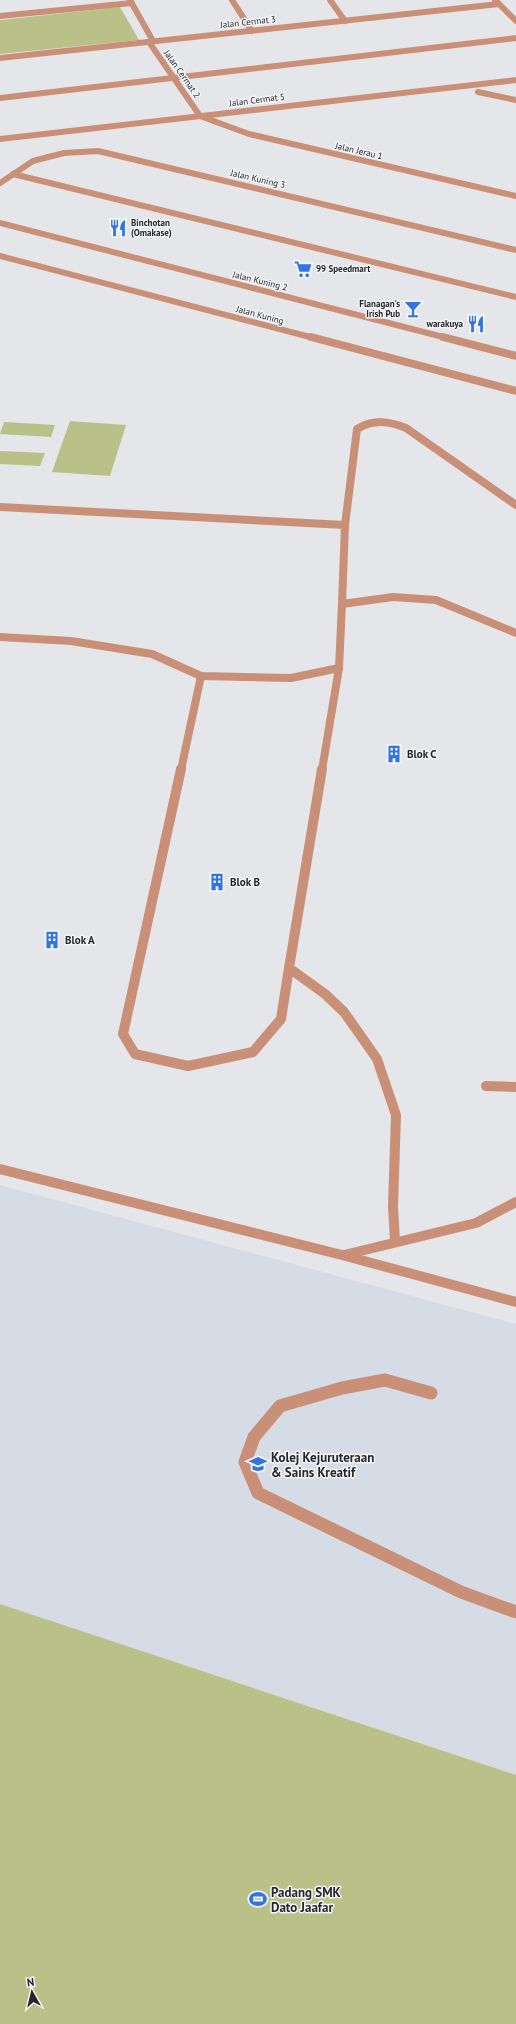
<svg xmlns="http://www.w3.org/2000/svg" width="516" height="2024" font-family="'PT Sans',sans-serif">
<rect width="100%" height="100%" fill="#e5e6e9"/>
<!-- built -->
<path fill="#d6dce5" d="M 0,1185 L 516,1324 L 516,1775 L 0,1604 Z"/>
<!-- green -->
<g fill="#bac188">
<path d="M 120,7 L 139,40 L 0,54 L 0,20 Z"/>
<path d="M 70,421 L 126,425 L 110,476 L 52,472 Z"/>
<path d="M 4,422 L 55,425 L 51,437 L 0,434 Z"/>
<path d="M 0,451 L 45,453 L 40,466 L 0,464 Z"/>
<path d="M 0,1604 L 516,1775 L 516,2024 L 0,2024 Z"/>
</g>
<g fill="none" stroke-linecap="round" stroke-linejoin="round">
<!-- minor-far3 -->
<g stroke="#c99077" stroke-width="6">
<path d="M 130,0 L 153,41"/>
<path d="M 232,0 L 252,31"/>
<path d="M 330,0 L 345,21"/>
<path d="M 495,0 L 516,21"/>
<path d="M 0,16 L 132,3"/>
<path d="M 149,42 L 200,116 L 249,134 L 516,196"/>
<path d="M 0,58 L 499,4"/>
<path d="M 478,92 L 516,100"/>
<path d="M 0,98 L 516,38"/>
<path d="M 0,139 L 516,80"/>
<path d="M 13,174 L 516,297"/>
<path d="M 0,183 L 33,161 L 64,153 L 98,151 L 516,250"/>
<path d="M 0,223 L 447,338"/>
<path d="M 0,256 L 314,338"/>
</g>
<!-- minor-far2 -->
<g stroke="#c99077" stroke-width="8">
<path d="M 311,337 L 516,391"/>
<path d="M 443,337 L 516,356"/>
<path d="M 0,507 L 345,525 L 342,604 L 393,597 L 436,600 L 516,633"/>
<path d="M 345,525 L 357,429 C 374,419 389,421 406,428 L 516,505"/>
<path d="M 0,637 L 71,641 L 152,654 L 201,676 L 291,678 L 339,668"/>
<path d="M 181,770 L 201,676"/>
<path d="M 322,770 L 339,668 L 342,604"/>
</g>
<!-- minor-far1 -->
<g stroke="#c99077" stroke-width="10">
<path d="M 181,769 L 123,1034 L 135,1054 L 188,1066 L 253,1052 L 281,1019 L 289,968"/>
<path d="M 322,769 L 289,968 L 325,994 L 344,1012 L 377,1059 L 396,1115 L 393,1206 L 395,1242"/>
<path d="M 486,1086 L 516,1087"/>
<path d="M 0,1169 L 342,1255 L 516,1302"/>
<path d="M 344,1255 L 476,1223 L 516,1202"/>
</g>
<!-- minor -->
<path stroke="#c99077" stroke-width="13" d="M 431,1393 L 385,1380 L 342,1388 L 280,1406 L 254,1437 L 245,1462 L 258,1493 L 461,1592 L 516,1612"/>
</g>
<!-- icons -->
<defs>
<g id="restaurant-bare" transform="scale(1.38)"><path d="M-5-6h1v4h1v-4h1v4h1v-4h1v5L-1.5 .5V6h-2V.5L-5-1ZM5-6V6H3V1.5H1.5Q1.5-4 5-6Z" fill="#3374e2" stroke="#f2f4f7" stroke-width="2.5" paint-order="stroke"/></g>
<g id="supermarket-bare" transform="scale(1.38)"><path d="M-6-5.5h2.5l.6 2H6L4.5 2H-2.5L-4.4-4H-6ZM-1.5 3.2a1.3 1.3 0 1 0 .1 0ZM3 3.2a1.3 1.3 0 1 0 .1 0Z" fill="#3374e2" stroke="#f2f4f7" stroke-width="2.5" paint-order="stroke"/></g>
<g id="bar-bare" transform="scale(1.38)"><path d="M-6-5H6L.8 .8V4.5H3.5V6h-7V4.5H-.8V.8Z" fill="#3374e2" stroke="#f2f4f7" stroke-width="2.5" paint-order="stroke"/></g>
<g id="building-bare" transform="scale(1.38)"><path d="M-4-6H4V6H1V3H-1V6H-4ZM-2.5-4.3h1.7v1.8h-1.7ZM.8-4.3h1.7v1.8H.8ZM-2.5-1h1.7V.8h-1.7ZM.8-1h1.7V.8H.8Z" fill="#3374e2" stroke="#f2f4f7" stroke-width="2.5" paint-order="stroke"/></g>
<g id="university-bare" transform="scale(1.38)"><path d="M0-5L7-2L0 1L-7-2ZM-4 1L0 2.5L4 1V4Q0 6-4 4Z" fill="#3374e2" stroke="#f2f4f7" stroke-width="2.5" paint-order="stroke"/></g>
<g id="stadium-bare" transform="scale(1.38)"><path d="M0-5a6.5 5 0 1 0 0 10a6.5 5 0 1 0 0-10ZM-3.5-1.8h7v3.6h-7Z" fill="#3374e2" stroke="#f2f4f7" stroke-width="2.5" paint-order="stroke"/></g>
</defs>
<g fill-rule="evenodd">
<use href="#restaurant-bare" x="118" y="228"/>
<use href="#supermarket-bare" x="303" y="269"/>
<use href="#bar-bare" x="413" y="309"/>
<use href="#restaurant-bare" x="476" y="324"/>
<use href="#building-bare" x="394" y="754"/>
<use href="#building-bare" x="217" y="882"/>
<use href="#building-bare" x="52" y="940"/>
<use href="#university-bare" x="258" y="1464"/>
<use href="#stadium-bare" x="258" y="1899"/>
</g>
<g text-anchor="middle" stroke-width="3" stroke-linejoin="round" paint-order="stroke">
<!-- far-street labels -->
<g font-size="9" fill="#262728" stroke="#f2f4f7">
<text transform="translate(248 22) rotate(-6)" y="3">Jalan Cermat 3</text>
<text transform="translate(182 74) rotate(55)" y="3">Jalan Cermat 2</text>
<text transform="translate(257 100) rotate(-7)" y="3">Jalan Cermat 5</text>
<text transform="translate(359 151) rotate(13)" y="3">Jalan Jerau 1</text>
<text transform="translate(258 179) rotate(13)" y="3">Jalan Kuning 3</text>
<text transform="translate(260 281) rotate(14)" y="3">Jalan Kuning 2</text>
<text transform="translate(260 315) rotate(15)" y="3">Jalan Kuning</text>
</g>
<!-- far-poi labels -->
<g font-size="9" font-weight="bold" fill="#262728" stroke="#f2f4f7" text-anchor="start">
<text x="131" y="226">Binchotan<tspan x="131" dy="10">(Omakase)</tspan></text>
<text x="316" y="272">99 Speedmart</text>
<text x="400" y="307" text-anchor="end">Flanagan's<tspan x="400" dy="10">Irish Pub</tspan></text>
<text x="463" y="327" text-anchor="end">warakuya</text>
</g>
<!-- poi labels -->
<g font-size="11" font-weight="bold" fill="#262728" stroke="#f2f4f7" text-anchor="start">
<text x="407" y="758">Blok C</text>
<text x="230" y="886">Blok B</text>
<text x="65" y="944">Blok A</text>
</g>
<!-- near-poi labels -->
<g font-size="13" font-weight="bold" fill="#262728" stroke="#f2f4f7" text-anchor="start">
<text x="271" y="1462">Kolej Kejuruteraan<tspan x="271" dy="15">&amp; Sains Kreatif</tspan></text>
<text x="271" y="1897">Padang SMK<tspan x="271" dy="15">Dato Jaafar</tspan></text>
</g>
</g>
<!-- north arrow -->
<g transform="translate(32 1992) rotate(352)" stroke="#f2f4f7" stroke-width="3" paint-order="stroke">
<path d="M0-3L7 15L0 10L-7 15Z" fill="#262728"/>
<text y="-6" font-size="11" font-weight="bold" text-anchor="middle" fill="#262728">N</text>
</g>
</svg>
